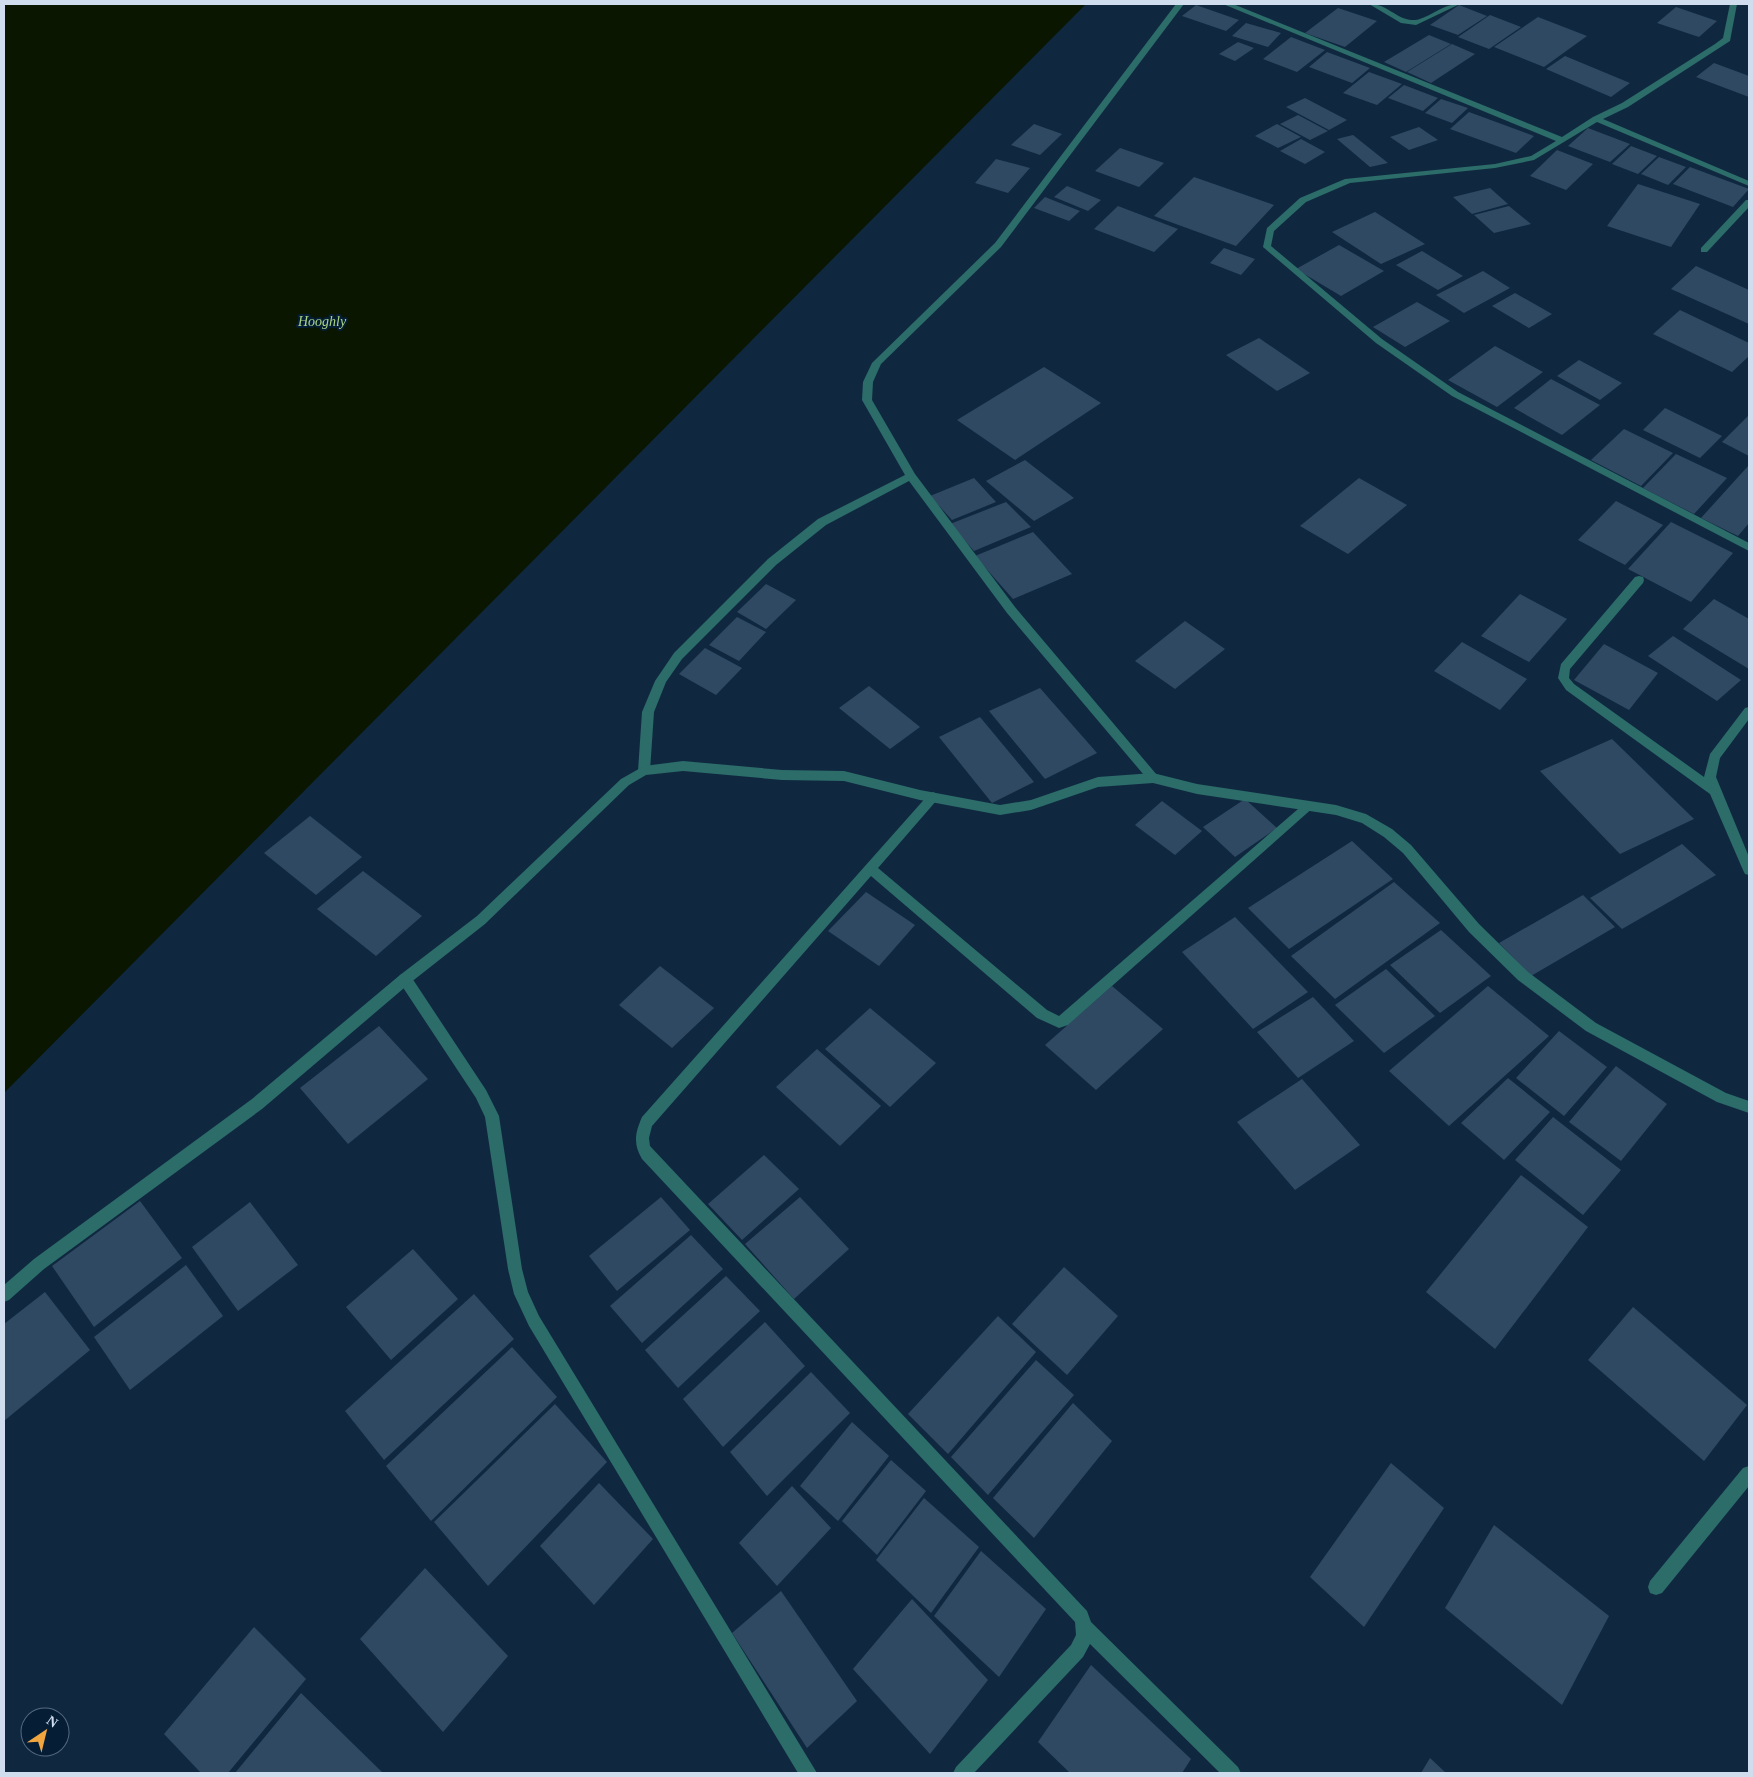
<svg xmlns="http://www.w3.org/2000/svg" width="1753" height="1777" font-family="'Times New Roman',serif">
<rect width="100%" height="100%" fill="#0f2840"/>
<!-- water -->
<path fill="#0a1600" d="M 4,4 L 1086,4 L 4,1093 Z"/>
<!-- building -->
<g fill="#2f4963">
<path d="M 1196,5 L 1239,20 L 1226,31 L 1182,16 Z"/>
<path d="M 1459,5 L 1487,16 L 1458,35 L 1430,25 Z"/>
<path d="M 1676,7 L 1717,21 L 1699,37 L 1657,23 Z"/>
<path d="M 1338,8 L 1377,21 L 1345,47 L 1305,33 Z"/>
<path d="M 1490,15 L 1521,27 L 1489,49 L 1458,37 Z"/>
<path d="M 1538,17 L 1587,36 L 1544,67 L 1494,47 Z"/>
<path d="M 1246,23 L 1281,33 L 1268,47 L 1232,36 Z"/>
<path d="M 1429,35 L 1451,44 L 1406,72 L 1384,62 Z"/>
<path d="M 1291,37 L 1325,50 L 1297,72 L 1263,59 Z"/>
<path d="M 1238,42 L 1254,48 L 1235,61 L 1219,54 Z"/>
<path d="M 1452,44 L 1475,54 L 1431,83 L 1407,72 Z"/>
<path d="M 1327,52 L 1370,68 L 1352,83 L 1309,67 Z"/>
<path d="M 1565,56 L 1630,83 L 1611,97 L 1546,69 Z"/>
<path d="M 1714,63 L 1749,76 L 1749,97 L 1696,77 Z"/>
<path d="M 1369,72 L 1402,84 L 1377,105 L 1343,93 Z"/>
<path d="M 1404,85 L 1438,98 L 1423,111 L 1388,98 Z"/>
<path d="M 1305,98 L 1347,120 L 1329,130 L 1286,107 Z"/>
<path d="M 1441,99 L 1468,108 L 1452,123 L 1425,113 Z"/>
<path d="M 1469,112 L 1534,136 L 1516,153 L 1450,129 Z"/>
<path d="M 1298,115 L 1328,131 L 1310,140 L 1280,124 Z"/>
<path d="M 1034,124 L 1062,134 L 1040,155 L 1011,145 Z"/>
<path d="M 1277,124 L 1301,137 L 1278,148 L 1255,136 Z"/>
<path d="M 1419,127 L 1438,140 L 1409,150 L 1390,137 Z"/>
<path d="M 1588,128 L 1630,144 L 1610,162 L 1568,146 Z"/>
<path d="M 1353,135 L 1388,163 L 1370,167 L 1337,139 Z"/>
<path d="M 1301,139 L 1325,152 L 1305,164 L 1280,151 Z"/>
<path d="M 1631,146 L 1657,156 L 1638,174 L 1612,164 Z"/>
<path d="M 1120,148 L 1164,163 L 1139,187 L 1095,171 Z"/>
<path d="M 1557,150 L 1593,164 L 1566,190 L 1530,176 Z"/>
<path d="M 1659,157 L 1686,167 L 1668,185 L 1641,174 Z"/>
<path d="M 996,159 L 1030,168 L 1008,193 L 975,183 Z"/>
<path d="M 1690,167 L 1749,189 L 1733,207 L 1673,184 Z"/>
<path d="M 1194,177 L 1274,205 L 1236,246 L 1154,216 Z"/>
<path d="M 1638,184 L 1700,204 L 1671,247 L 1607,226 Z"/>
<path d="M 1067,186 L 1101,200 L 1088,211 L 1054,197 Z"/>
<path d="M 1490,188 L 1508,204 L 1472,214 L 1453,197 Z"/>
<path d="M 1045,197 L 1080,211 L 1069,221 L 1034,208 Z"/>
<path d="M 1118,206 L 1178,229 L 1154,252 L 1094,229 Z"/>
<path d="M 1509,206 L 1531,224 L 1494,233 L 1474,215 Z"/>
<path d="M 1375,212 L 1425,244 L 1381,264 L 1332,232 Z"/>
<path d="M 1339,245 L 1384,271 L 1341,296 L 1296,269 Z"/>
<path d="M 1224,248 L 1255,259 L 1241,275 L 1210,263 Z"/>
<path d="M 1422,251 L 1463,276 L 1438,290 L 1396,265 Z"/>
<path d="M 1696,266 L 1749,290 L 1749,324 L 1671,289 Z"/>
<path d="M 1483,271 L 1510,288 L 1464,313 L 1436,295 Z"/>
<path d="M 1515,293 L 1552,314 L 1529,328 L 1492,306 Z"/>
<path d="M 1417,302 L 1450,321 L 1405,347 L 1373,327 Z"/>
<path d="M 1680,310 L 1749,343 L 1749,356 L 1732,372 L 1653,334 Z"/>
<path d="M 1259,338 L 1310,373 L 1277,391 L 1226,355 Z"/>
<path d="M 1495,346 L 1543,372 L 1497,407 L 1448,380 Z"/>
<path d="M 1579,360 L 1622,383 L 1600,400 L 1557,376 Z"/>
<path d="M 1044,367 L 1101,403 L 1015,460 L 957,420 Z"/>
<path d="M 1551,379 L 1600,405 L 1562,435 L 1514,408 Z"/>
<path d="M 1665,408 L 1722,436 L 1700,458 L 1643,430 Z"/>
<path d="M 1749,415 L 1749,456 L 1722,442 Z"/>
<path d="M 1624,429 L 1673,453 L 1641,486 L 1591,460 Z"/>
<path d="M 1676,454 L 1727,478 L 1694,514 L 1643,488 Z"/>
<path d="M 1025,460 L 1074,498 L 1034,521 L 986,481 Z"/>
<path d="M 1749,465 L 1749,523 L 1738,536 L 1701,518 Z"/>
<path d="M 974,478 L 996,502 L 952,520 L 930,496 Z"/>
<path d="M 1359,478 L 1407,505 L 1348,554 L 1300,526 Z"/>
<path d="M 1616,501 L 1663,525 L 1625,565 L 1578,540 Z"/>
<path d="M 1006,502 L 1031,527 L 974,551 L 950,524 Z"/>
<path d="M 1671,522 L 1733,553 L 1691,602 L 1628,569 Z"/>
<path d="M 1033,532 L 1072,574 L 1013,599 L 975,556 Z"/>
<path d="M 766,584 L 796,600 L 766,629 L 737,612 Z"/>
<path d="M 1520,594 L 1567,619 L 1529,662 L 1481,636 Z"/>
<path d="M 1714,599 L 1749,619 L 1749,669 L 1683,629 Z"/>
<path d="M 737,617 L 766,632 L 739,661 L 709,645 Z"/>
<path d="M 1185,621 L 1225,649 L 1175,689 L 1135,661 Z"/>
<path d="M 1673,636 L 1741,680 L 1717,701 L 1648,656 Z"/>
<path d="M 1462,642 L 1527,679 L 1500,710 L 1434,671 Z"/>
<path d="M 1604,644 L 1658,673 L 1629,710 L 1574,680 Z"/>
<path d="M 705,648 L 742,668 L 716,695 L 679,674 Z"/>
<path d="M 869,686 L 920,727 L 890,749 L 839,708 Z"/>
<path d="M 1040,688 L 1097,753 L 1045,779 L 989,711 Z"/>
<path d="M 980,717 L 1034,782 L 992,803 L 939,737 Z"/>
<path d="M 1612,739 L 1694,819 L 1620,854 L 1540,771 Z"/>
<path d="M 1245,799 L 1277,828 L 1235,857 L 1203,827 Z"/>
<path d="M 1162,801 L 1202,831 L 1175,855 L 1135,825 Z"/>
<path d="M 310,816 L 362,857 L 316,895 L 264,853 Z"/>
<path d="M 1352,841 L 1393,879 L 1289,949 L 1248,908 Z"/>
<path d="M 1682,844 L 1716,875 L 1622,929 L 1590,898 Z"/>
<path d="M 363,871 L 422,916 L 376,956 L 317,909 Z"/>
<path d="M 1394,882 L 1440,923 L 1335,999 L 1291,956 Z"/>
<path d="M 866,892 L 915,925 L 879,966 L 828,931 Z"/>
<path d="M 1583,895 L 1615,927 L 1531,976 L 1499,943 Z"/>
<path d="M 1235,917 L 1308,992 L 1253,1029 L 1182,952 Z"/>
<path d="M 1441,930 L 1491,976 L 1440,1013 L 1390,965 Z"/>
<path d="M 660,966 L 714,1008 L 672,1048 L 619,1005 Z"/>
<path d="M 1386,969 L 1435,1016 L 1384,1053 L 1335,1005 Z"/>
<path d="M 1112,986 L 1163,1029 L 1096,1090 L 1045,1045 Z"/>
<path d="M 1488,986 L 1549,1036 L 1449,1126 L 1389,1071 Z"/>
<path d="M 1313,997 L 1354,1041 L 1298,1078 L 1257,1032 Z"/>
<path d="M 870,1008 L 936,1063 L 890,1107 L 825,1049 Z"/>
<path d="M 379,1026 L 428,1079 L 348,1144 L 300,1088 Z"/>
<path d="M 1559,1031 L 1607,1067 L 1564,1116 L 1516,1078 Z"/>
<path d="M 817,1049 L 881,1106 L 840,1146 L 776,1087 Z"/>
<path d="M 1616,1066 L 1667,1104 L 1621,1161 L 1569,1122 Z"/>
<path d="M 1508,1078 L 1550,1112 L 1504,1160 L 1461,1123 Z"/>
<path d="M 1302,1079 L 1360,1145 L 1295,1190 L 1237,1122 Z"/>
<path d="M 1553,1117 L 1621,1170 L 1583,1215 L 1515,1160 Z"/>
<path d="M 764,1155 L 799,1189 L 742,1240 L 708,1204 Z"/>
<path d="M 1521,1175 L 1588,1227 L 1495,1349 L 1426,1292 Z"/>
<path d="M 661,1197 L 690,1230 L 617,1291 L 589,1256 Z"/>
<path d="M 800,1197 L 849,1249 L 794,1299 L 745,1244 Z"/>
<path d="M 140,1201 L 182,1258 L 94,1327 L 52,1266 Z"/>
<path d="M 250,1202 L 298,1265 L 238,1311 L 192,1247 Z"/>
<path d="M 691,1235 L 723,1269 L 642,1343 L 610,1306 Z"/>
<path d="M 413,1249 L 458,1299 L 391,1360 L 346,1307 Z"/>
<path d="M 186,1265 L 223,1316 L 130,1390 L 94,1337 Z"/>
<path d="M 1064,1267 L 1118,1316 L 1067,1375 L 1012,1324 Z"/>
<path d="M 726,1276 L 760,1311 L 678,1388 L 645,1350 Z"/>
<path d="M 45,1292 L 90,1350 L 4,1421 L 4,1324 Z"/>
<path d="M 474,1294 L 514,1339 L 384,1460 L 345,1411 Z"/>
<path d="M 1633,1307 L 1747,1405 L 1704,1461 L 1588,1360 Z"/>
<path d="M 998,1316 L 1036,1352 L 948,1454 L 908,1414 Z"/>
<path d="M 765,1322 L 805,1366 L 723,1447 L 683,1399 Z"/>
<path d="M 512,1347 L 557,1397 L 431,1521 L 386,1466 Z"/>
<path d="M 1036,1360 L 1074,1395 L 988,1495 L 951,1457 Z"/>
<path d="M 811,1372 L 850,1413 L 767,1496 L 730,1452 Z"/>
<path d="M 1073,1403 L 1112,1441 L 1034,1538 L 993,1498 Z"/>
<path d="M 555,1404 L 607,1462 L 488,1586 L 434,1522 Z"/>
<path d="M 852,1422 L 889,1456 L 838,1521 L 800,1486 Z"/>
<path d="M 891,1460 L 926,1491 L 877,1555 L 842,1521 Z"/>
<path d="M 1391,1463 L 1444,1508 L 1364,1627 L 1310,1577 Z"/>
<path d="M 599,1483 L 653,1539 L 594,1605 L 540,1546 Z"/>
<path d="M 792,1486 L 831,1528 L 777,1586 L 739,1543 Z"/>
<path d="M 924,1498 L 979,1547 L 931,1613 L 876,1560 Z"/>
<path d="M 1494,1525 L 1609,1616 L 1562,1705 L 1445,1608 Z"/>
<path d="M 981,1551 L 1046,1609 L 999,1677 L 934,1616 Z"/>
<path d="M 425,1568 L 508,1656 L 443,1732 L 360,1639 Z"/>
<path d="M 781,1591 L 857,1701 L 807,1748 L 732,1633 Z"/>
<path d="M 912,1599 L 988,1680 L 930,1754 L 853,1669 Z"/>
<path d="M 254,1627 L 306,1679 L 228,1773 L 201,1773 L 164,1734 Z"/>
<path d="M 1091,1665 L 1191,1759 L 1182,1773 L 1070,1773 L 1038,1742 Z"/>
<path d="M 301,1693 L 383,1773 L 235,1773 Z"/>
<path d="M 1430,1758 L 1446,1773 L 1421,1773 Z"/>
</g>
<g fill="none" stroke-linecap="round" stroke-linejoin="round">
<!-- minor -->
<g fill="#2c6c69" fill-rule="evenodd">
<path d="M 1176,4 L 1184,4 L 1001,247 L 881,364 L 873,382 L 872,400 L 915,474 L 1015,607 L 1157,775 L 1159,778 L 1157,781 L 1149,781 L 1007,613 L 909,481 L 826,525 L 776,565 L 682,659 L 666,682 L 654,712 L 650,771 L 648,774 L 640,774 L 638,771 L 642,712 L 655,681 L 674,653 L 768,559 L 818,519 L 905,475 L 862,400 L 863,382 L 872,363 L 995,243 Z"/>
<path d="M 1223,4 L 1233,4 L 1562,137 L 1593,117 L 1622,103 L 1715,44 L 1723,38 L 1730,4 L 1737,4 L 1730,41 L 1628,107 L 1603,119 L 1749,181 L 1749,186 L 1597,122 L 1534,160 L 1495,168 L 1350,183 L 1306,202 L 1274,231 L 1271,246 L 1382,339 L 1458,392 L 1749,543 L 1749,551 L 1452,396 L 1376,343 L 1263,247 L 1267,228 L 1300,198 L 1345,179 L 1495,164 L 1531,156 L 1556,141 Z"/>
<path d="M 1369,4 C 1386,3 1396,19 1412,20 C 1427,21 1442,3 1460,4 L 1416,25 L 1401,23 Z"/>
<path d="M 1746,200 L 1749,200 L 1749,207 L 1707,252 L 1701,252 L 1701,248 Z"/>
<path d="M 1639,576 L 1643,577 L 1644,580 L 1643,583 L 1570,669 L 1569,678 L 1574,684 L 1704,777 L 1710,754 L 1745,708 L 1749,707 L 1749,719 L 1720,758 L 1716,777 L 1749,857 L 1749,875 L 1745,874 L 1743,870 L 1710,794 L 1566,690 L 1558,678 L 1561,664 L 1635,577 Z"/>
<path d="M 933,792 L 937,794 L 939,797 L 937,800 L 878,868 L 1047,1010 L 1059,1016 L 1305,803 L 1313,803 L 1315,806 L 1068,1025 L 1059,1028 L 1037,1018 L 871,876 L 652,1126 L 649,1138 L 650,1146 L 1087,1611 L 1091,1622 L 1238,1767 L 1241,1773 L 1220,1773 L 1090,1644 L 1083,1657 L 974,1773 L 953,1773 L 956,1767 L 1071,1645 L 1076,1635 L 1075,1622 L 642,1159 C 633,1144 635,1133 642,1117 L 929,794 Z"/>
<path d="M 405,973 L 410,975 L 486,1090 L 499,1116 L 522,1269 L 528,1292 L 539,1316 L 817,1773 L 798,1773 L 529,1326 L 514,1294 L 508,1269 L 485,1117 L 476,1098 L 400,983 L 398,979 L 400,975 Z"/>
<path d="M 1749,1466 L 1749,1486 L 1662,1593 L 1656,1595 L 1650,1593 L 1648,1587 L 1650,1581 L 1743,1468 Z"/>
</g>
<!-- tertiary -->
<path fill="#2c6c69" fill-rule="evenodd" d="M 683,761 L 782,770 L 844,771 L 920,790 L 1000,805 L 1031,800 L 1098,777 L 1153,773 L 1197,784 L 1336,805 L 1366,814 L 1392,829 L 1411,845 L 1479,924 L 1528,972 L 1596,1023 L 1726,1093 L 1749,1101 L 1749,1113 L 1717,1102 L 1586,1031 L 1518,980 L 1469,932 L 1403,853 L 1384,837 L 1362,823 L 1336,815 L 1197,794 L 1153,783 L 1098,787 L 1031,810 L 1000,815 L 920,800 L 844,781 L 782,780 L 683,771 L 646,775 L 629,785 L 485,924 L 410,983 L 262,1109 L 44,1269 L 9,1300 L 4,1302 L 4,1285 L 34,1259 L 252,1099 L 400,975 L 477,916 L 621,779 L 644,766 Z"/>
</g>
<g text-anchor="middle" stroke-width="4" stroke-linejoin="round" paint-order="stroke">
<!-- far-water labels -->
<g font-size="14" font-style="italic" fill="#abd484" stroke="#051e36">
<text x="322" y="326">Hooghly</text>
</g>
</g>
<!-- border -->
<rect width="1753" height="1777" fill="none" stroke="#cfddee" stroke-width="10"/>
<!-- north arrow -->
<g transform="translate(45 1732) rotate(35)"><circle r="24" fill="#051e36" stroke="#566a80"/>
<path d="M0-4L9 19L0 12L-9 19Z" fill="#f1a640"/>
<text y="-8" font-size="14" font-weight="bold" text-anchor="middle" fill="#cfddee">N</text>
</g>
</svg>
